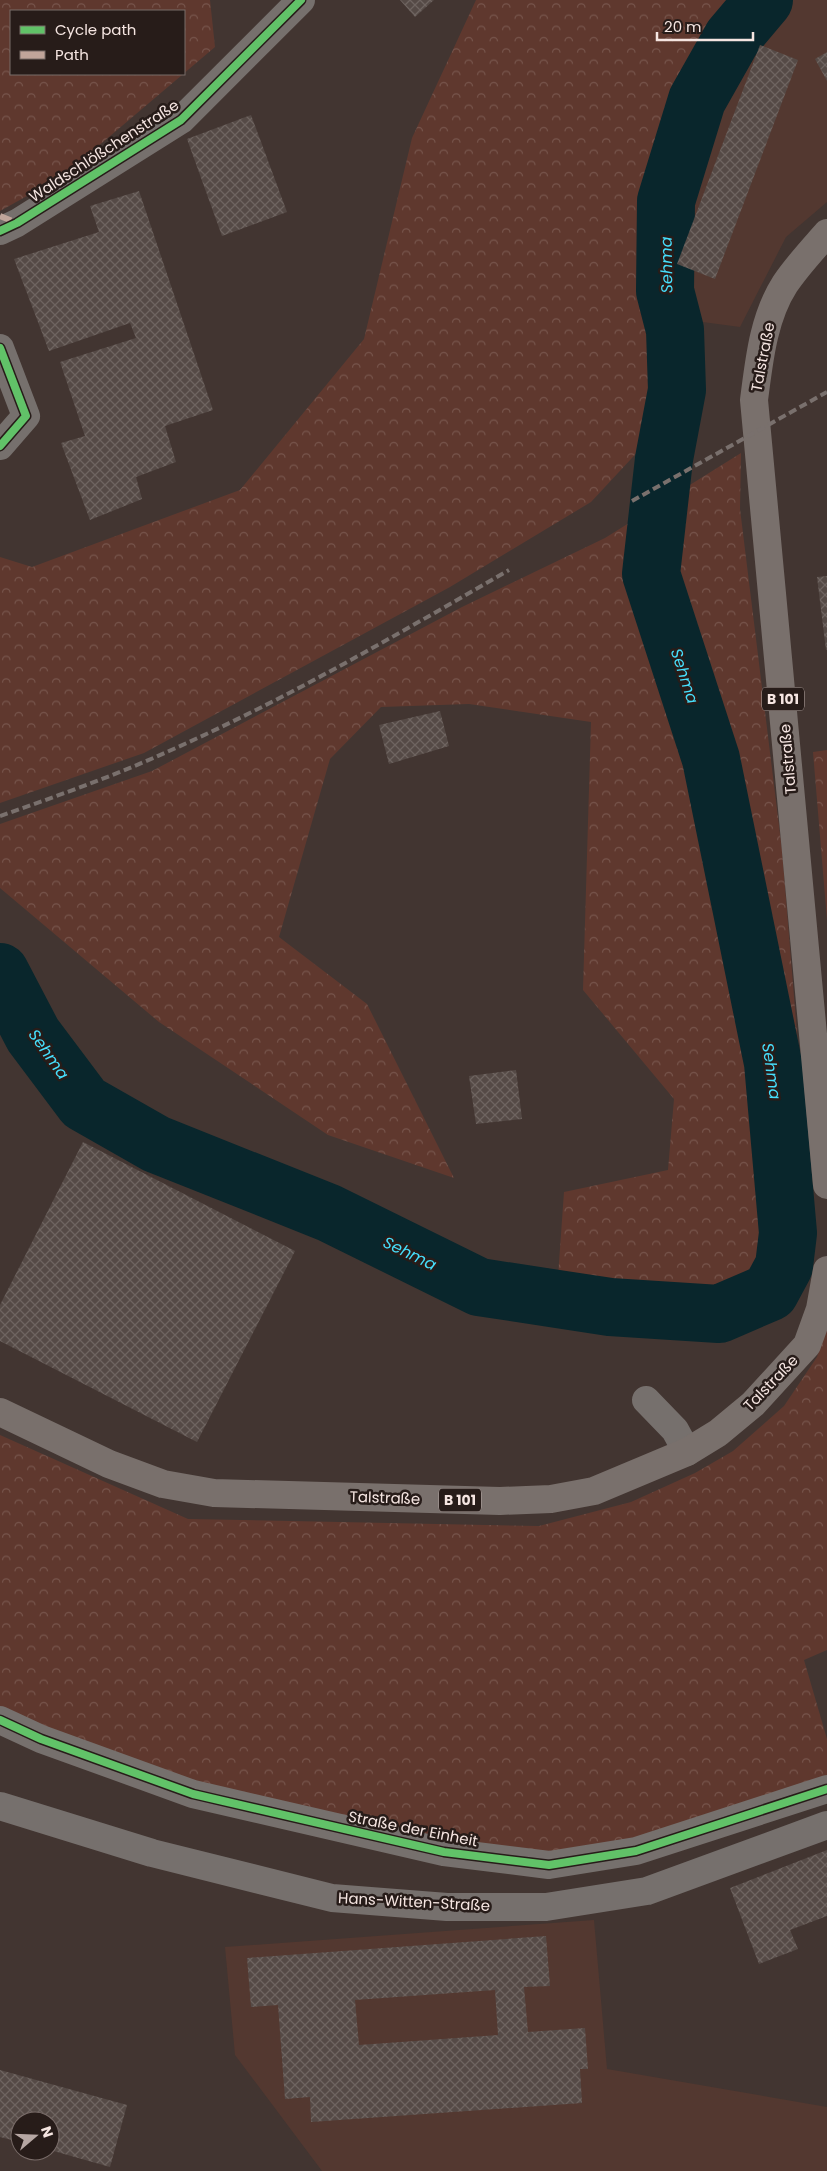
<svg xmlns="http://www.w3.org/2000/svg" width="827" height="2171" font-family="Poppins,sans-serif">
<defs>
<pattern id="forest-crowns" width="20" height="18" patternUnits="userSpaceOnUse" patternTransform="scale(1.25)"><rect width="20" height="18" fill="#5f382e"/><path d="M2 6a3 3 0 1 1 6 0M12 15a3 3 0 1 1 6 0" fill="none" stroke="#77554c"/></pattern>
<pattern id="building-cross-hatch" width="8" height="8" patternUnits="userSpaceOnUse" patternTransform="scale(1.25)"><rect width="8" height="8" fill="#554a46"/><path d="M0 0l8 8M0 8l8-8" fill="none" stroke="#6e6460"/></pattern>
</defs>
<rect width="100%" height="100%" fill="#423531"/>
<!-- built -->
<g fill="#533830">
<path d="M 781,0 L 827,0 L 827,202 L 786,237 L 740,327 L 680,319 L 671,282 L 680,201 L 708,96 L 770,8 Z"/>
<path d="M 594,1920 L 607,2069 L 827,2107 L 827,2171 L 322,2171 L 235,2055 L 225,1947 Z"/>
</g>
<!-- forest -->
<g fill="url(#forest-crowns)" fill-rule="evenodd">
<path d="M 0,0 L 210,0 L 215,47 L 63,176 L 0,211 ZM 11,11 L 184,11 L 184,74 L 11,74 Z"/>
<path d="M 476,0 L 756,0 L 723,40 L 690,99 L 659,203 L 657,286 L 658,430 L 591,502 L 450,587 L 144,753 L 0,803 L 0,557 L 32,567 L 240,490 L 364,339 L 412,138 Z"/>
<path d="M 741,453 L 740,509 L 782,850 L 801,1082 L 804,1231 L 796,1256 L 771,1275 L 743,1308 L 557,1291 L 564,1192 L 668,1170 L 674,1099 L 583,990 L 591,722 L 469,704 L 381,707 L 330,759 L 279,937 L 367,1004 L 454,1178 L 328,1135 L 159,1022 L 0,888 L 0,824 L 152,771 L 462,607 L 605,538 Z"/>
<path d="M 827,750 L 827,920 L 813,752 Z"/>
<path d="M 827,1327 L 827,1650 L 804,1660 L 827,1739 L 827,1789 L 549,1865 L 193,1794 L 0,1720 L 0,1435 L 188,1519 L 539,1526 L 631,1502 L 695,1473 L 733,1451 L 784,1406 L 817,1357 Z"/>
</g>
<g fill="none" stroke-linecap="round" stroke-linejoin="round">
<!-- river -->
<path stroke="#09262c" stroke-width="58" d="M 0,972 L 33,1035 L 84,1103 L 156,1144 L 329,1213 L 479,1287 L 610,1307 L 719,1314 L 770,1292 L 784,1266 L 788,1233 L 773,1063 L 711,759 L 651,574 L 664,459 L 677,390 L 675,330 L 665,291 L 666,201 L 697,100 L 732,38 L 764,0"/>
</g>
<!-- building -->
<g fill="url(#building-cross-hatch)" fill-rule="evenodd">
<path d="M 400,0 L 434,0 L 415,17 Z"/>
<path d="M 760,45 L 798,60 L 715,279 L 677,264 Z"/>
<path d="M 827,52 L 827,81 L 815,59 Z"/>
<path d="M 251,115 L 287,212 L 222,236 L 187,139 Z"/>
<path d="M 139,191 L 213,410 L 165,426 L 176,462 L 136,477 L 142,499 L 90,520 L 61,443 L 85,436 L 60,362 L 136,338 L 130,323 L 49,351 L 14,259 L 99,232 L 90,206 Z"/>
<path d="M 827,576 L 827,650 L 826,650 L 817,577 Z"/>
<path d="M 440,711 L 449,746 L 389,764 L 379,725 Z"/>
<path d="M 516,1070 L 522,1119 L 476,1124 L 469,1076 Z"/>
<path d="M 83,1142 L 295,1251 L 197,1442 L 0,1341 L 0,1305 Z"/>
<path d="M 827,1850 L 827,1916 L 790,1930 L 798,1949 L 759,1964 L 730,1888 Z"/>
<path d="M 546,1936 L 550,1986 L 524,1987 L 528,2032 L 585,2028 L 588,2069 L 580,2069 L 582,2103 L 311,2122 L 310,2097 L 285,2099 L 278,2005 L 251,2007 L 247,1958 ZM 495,1990 L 498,2035 L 359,2045 L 355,2000 Z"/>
<path d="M 0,2070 L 127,2105 L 110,2167 L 50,2150 L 50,2121 L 20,2121 L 20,2142 L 0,2137 Z"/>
</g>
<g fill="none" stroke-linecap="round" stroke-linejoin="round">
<!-- minor -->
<g stroke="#76706d" stroke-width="28">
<path d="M 0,231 L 17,223 L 181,120 L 301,0"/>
<path d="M 0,348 L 26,416 L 0,446"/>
<path d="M 646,1400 L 675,1430 L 687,1452"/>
<path d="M 0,1720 L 41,1739 L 193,1794 L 444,1852 L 549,1865 L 636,1851 L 827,1789"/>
<path d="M 0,1806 L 152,1853 L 332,1898 L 447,1907 L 546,1907 L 647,1891 L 827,1825"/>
</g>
<!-- major -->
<g stroke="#79706c" stroke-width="28">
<path d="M 827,233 C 813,249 797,266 785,284 C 763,318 759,362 754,400 L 827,1185"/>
<path d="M 0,1412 L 109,1464 L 163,1484 L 214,1493 L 500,1501 L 551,1499 L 594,1491 L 687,1452 L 718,1433 L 753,1404 L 807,1345 L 820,1309 L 827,1270"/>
</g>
<!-- rail -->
<g stroke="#79706d" stroke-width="4" stroke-dasharray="8 4" stroke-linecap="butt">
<path d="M 632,501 L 827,392"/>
<path d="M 0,816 C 57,796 114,776 169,751 C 287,699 398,634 509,570"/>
</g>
<!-- quiet -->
<path stroke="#c0a59a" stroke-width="6" stroke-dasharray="12 6" stroke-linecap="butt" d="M 0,216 L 17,223"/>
<!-- cycleway casing -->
<g stroke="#271c19" stroke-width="11">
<g id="cycleway">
<path d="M 0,231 L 17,223 L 181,120 L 301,0"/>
<path d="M 0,348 L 26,416 L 0,446"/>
<path d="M 0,1720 L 41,1739 L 193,1794 L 444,1852 L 549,1865 L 636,1851 L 827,1789"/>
</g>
</g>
<!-- cycleway -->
<use href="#cycleway" stroke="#61c268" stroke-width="8"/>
</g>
<g text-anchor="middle" stroke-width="5" stroke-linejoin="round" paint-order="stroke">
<!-- shield labels -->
<g fill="#271c19" stroke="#b7a9a5" stroke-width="1">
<rect x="762" y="687.5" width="42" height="23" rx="4"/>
<rect x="439" y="1488.5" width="42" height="23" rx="4"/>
</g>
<g font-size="14" font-weight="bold" fill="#f5e5e1">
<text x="783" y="704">B 101</text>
<text x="460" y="1505">B 101</text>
</g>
<!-- street labels -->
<g font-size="15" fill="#f5e5e1" stroke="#271c19">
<text transform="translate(104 151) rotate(-33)" y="5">Waldschlößchenstraße</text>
<text transform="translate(763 357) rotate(-79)" y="5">Talstraße</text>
<text transform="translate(788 759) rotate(-95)" y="5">Talstraße</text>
<text transform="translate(771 1383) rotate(-46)" y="5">Talstraße</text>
<text transform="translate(385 1498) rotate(2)" y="5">Talstraße</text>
<text transform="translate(413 1829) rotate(11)" y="5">Straße der Einheit</text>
<text transform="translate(414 1902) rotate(3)" y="5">Hans-Witten-Straße</text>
</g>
<!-- water labels -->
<g font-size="16" font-style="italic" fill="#46dffc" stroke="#271c19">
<text transform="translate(666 265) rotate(-91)" y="6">Sehma</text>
<text transform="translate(685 676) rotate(72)" y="6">Sehma</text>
<text transform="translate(49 1054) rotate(55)" y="6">Sehma</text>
<text transform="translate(772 1071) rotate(82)" y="6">Sehma</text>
<text transform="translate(410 1253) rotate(26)" y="6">Sehma</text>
</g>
</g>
<!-- legend -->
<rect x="10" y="10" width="175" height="65" fill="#271c19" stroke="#796c69"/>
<rect x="20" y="26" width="25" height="8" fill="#61c268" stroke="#796c69"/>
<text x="55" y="35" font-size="15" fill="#f5e5e1">Cycle path</text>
<rect x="20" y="51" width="25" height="8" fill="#c0a59a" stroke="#796c69"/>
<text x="55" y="60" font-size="15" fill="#f5e5e1">Path</text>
<!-- north arrow -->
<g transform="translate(35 2136) rotate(71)"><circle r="24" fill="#271c19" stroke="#796c69"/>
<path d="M0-4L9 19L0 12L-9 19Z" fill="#b6a7a3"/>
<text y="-8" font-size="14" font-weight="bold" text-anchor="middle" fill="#f5e5e1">N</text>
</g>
<!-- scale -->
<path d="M657 32v8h96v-8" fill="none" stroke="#f5e5e1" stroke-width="2.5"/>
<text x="664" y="32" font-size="15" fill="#f5e5e1" stroke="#271c19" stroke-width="4" paint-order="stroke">20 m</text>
</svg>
